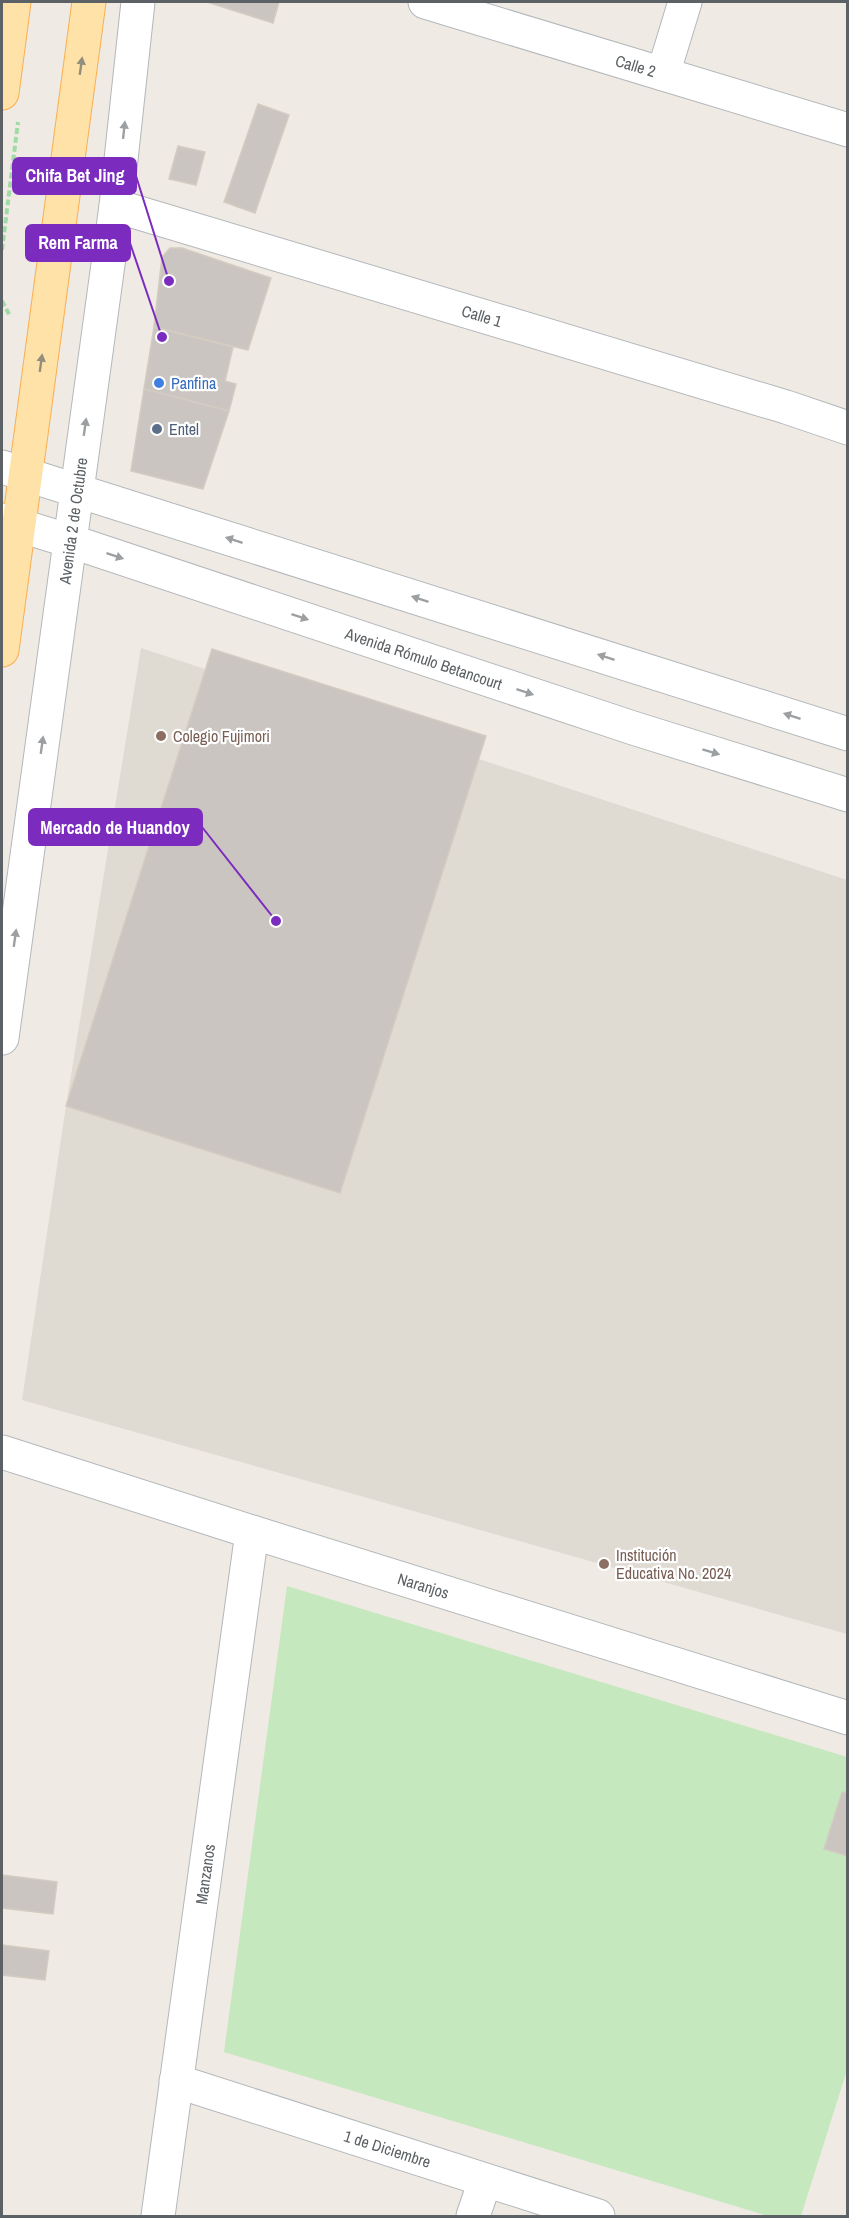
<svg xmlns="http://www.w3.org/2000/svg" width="849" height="2218" font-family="'Archivo Narrow',sans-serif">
<rect width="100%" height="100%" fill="#efeae3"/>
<!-- education -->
<path fill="#dfdad2" d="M 141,648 L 847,880 L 847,1634 L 22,1400 L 66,1106 Z"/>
<!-- green -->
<path fill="#c5e8be" d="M 287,1586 L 847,1757 L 847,2070 L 801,2216 L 768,2216 L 224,2052 Z"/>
<!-- building -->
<g fill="#cac5c0" stroke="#d4cbc1" stroke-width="1.5">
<path d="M 207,2 L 279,2 L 273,23 Z"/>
<path d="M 258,104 L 289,115 L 255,213 L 224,202 Z"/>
<path d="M 178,146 L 205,152 L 196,185 L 169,179 Z"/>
<path d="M 170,248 L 182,248 L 271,278 L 248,350 L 154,327 L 162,257 Z"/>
<path d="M 154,327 L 233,347 L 225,381 L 236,384 L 229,411 L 144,389 Z"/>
<path d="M 144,389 L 229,411 L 203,489 L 131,471 Z"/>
<path d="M 212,649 L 486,736 L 340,1193 L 66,1106 Z"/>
<path d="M 842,1792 L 848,1793 L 848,1856 L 824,1849 Z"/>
<path d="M 2,1875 L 57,1882 L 53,1914 L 2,1908 Z"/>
<path d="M 2,1945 L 49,1951 L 45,1980 L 2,1975 Z"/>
</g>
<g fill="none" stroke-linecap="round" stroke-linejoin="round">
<!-- minor casing -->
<g stroke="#b4b8bb" stroke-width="35">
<g id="minor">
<path id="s1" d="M 425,2 L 848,130"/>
<path d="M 663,74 L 685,2"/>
<path id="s2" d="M 116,206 L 786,407 L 848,428"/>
<path d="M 2,467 L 848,734"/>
<path id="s3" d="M 2,520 L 70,541 L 633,728 L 848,795"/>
<path id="s4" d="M 2,1038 L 116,206 L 138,2"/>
<path id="s5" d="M 2,1452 L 252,1532 L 848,1718"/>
<path id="s6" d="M 176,2081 L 598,2216"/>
<path id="s7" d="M 158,2216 L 252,1532"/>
<path d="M 473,2216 L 485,2181"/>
</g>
</g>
<!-- major casing -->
<g stroke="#fbae50" stroke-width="35">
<g id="major">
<path d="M 2,93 L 14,2"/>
<path d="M 2,650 L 89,2"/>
</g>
</g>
<!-- path -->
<g stroke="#a0dba5" stroke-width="4" stroke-dasharray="6 3" stroke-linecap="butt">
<path d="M 2,250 L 18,122"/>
<path d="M 2,301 L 10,316"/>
</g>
<!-- minor -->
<use href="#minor" stroke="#fff" stroke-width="33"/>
<!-- major -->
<use href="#major" stroke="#ffe2a8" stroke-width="33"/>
</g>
<!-- one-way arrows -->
<defs><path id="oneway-solid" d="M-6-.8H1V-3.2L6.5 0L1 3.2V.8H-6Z" transform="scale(1.5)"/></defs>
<g fill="#948e7c">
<use href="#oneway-solid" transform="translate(81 66) rotate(-82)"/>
<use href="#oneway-solid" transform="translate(41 363) rotate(-82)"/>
</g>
<g fill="#9da0a3">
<use href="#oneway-solid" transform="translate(124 130) rotate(-84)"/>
<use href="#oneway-solid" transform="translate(85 427) rotate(-82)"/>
<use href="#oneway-solid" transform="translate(234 540) rotate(-162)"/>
<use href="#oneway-solid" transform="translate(115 556) rotate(18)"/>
<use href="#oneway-solid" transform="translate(420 599) rotate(-162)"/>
<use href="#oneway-solid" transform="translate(300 617) rotate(18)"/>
<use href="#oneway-solid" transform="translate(606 657) rotate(-162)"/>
<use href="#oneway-solid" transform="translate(525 692) rotate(18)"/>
<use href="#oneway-solid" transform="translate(792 716) rotate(-162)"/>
<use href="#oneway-solid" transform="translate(42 745) rotate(-82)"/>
<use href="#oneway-solid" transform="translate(711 752) rotate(17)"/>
<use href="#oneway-solid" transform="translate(15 938) rotate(-82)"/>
</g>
<!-- markers -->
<circle fill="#3f7fe0" stroke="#fff" stroke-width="2" cx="159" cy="383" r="6"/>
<circle fill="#5c6f8a" stroke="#fff" stroke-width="2" cx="157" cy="429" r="6"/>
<g fill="#8d6e63" stroke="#fff" stroke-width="2">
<circle cx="161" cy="736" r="6"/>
<circle cx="604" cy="1564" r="6"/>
</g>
<g text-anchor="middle" stroke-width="4.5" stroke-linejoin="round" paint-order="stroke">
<!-- street labels -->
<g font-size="16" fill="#5b6165" stroke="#fff">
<text dy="6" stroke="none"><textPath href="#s1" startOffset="220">Calle 2</textPath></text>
<text dy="6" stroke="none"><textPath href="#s2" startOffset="382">Calle 1</textPath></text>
<text dy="6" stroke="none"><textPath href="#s4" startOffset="522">Avenida 2 de Octubre</textPath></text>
<text dy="6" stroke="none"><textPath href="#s3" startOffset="444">Avenida Rómulo Betancourt</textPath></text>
<text dy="6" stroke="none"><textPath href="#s5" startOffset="442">Naranjos</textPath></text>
<text dy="6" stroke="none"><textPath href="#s7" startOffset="345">Manzanos</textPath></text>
<text dy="6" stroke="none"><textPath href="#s6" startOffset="222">1 de Diciembre</textPath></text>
</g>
<!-- shop labels -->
<g font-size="16" fill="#366cbe" stroke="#fff" text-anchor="start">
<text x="171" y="389">Panfina</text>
</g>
<!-- service labels -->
<g font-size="16" fill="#4e5e75" stroke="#fff" text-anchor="start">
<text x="169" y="435">Entel</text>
</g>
<!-- education labels -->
<g font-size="16" fill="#785e54" stroke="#fff" text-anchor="start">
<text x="173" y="742">Colegio Fujimori</text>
<text x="616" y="1561">Institución<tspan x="616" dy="18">Educativa No. 2024</tspan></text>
</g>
</g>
<!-- callouts -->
<path fill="none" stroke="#7b2cbf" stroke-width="2" d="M169 281L136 176M162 337L130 243M276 921L202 827"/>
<g fill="#7b2cbf" stroke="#fff" stroke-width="2">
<circle cx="169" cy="281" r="6"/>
<circle cx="162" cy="337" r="6"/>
<circle cx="276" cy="921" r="6"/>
</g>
<g fill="#7b2cbf" stroke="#7b2cbf" stroke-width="2">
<rect x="13" y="158" width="123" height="36" rx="6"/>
<rect x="26" y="225" width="104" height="36" rx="6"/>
<rect x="29" y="809" width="173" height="36" rx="6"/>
</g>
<g font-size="18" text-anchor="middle" font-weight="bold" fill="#fff">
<text x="75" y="182">Chifa Bet Jing</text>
<text x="78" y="249">Rem Farma</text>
<text x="115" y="834">Mercado de Huandoy</text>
</g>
<!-- border -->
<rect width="849" height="2218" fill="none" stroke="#5b6165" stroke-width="6"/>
</svg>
